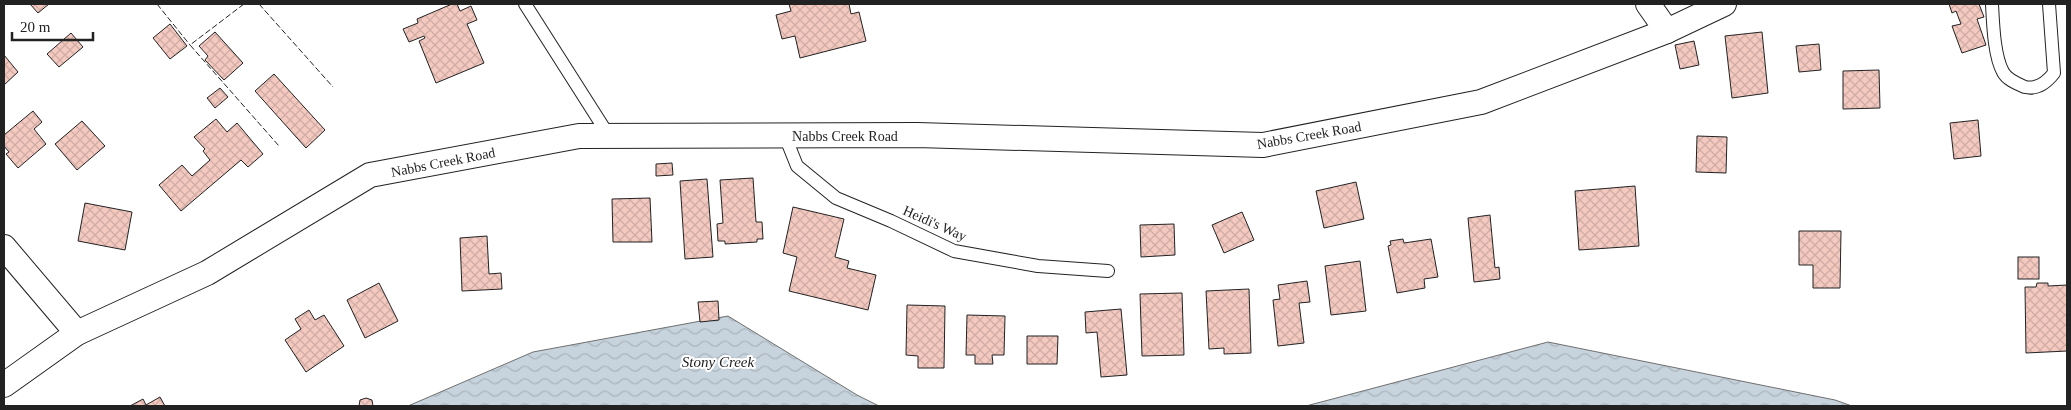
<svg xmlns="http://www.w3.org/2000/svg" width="2071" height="410" font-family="Georgia,serif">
<defs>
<pattern id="water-waves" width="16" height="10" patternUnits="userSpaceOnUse" patternTransform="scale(1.25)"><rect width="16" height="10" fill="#c7d3dd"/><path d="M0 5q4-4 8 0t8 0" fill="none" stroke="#abb5bd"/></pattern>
<pattern id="building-cross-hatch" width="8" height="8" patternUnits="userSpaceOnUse" patternTransform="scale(1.25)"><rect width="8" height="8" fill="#f3c9c0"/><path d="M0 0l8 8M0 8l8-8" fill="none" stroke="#d0aca5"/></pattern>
</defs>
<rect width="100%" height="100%" fill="#fff"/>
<!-- water -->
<g fill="url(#water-waves)" stroke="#6f6f6f">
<path d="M 728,316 L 857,395 L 879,406 L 408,406 L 533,352 Z"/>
<path d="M 1548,342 L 1835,400 L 1852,406 L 1306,406 Z"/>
</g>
<!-- building -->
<g fill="url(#building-cross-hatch)" stroke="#222">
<path d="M 30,4 L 49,4 L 38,13 Z"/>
<path d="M 452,4 L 457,4 L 460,11 L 471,6 L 477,20 L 467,24 L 484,63 L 436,83 L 419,41 L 425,38 L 424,36 L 409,42 L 403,29 L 418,23 L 417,19 Z"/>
<path d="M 789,4 L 849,4 L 851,14 L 859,12 L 866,41 L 800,58 L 795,36 L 782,39 L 776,15 L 791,11 Z"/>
<path d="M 1949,4 L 1979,4 L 1984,17 L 1977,19 L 1986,45 L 1962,53 L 1952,26 L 1961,24 L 1956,11 L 1952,13 Z"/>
<path d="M 170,24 L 187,46 L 170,59 L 153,38 Z"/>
<path d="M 215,32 L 243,63 L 224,80 L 205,60 L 208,56 L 199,46 Z"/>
<path d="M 1762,32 L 1768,93 L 1732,98 L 1725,36 Z"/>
<path d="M 71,33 L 83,47 L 59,67 L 47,54 Z"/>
<path d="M 1694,41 L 1699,65 L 1680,69 L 1675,45 Z"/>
<path d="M 1819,44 L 1821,70 L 1799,72 L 1796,46 Z"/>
<path d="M 4,55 L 18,72 L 4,85 Z"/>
<path d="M 1879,70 L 1880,108 L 1843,109 L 1843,71 Z"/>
<path d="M 274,74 L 325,130 L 306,148 L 255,91 Z"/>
<path d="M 220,88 L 228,97 L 215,108 L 207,98 Z"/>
<path d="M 33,111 L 42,122 L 34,129 L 46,144 L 18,168 L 6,154 L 9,152 L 4,146 L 4,135 Z"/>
<path d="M 216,119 L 227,132 L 237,123 L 263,154 L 248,167 L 241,160 L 181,211 L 159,185 L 182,165 L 192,176 L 210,160 L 203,151 L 205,149 L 194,137 Z"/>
<path d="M 1978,120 L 1981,156 L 1954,159 L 1950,123 Z"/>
<path d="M 82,121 L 105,146 L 77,170 L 55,144 Z"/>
<path d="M 1697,136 L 1727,137 L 1726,173 L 1696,172 Z"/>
<path d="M 672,163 L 673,175 L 656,176 L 656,164 Z"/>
<path d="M 753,178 L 756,222 L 762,222 L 763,239 L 757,239 L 757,242 L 725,244 L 725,241 L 718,241 L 717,224 L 723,223 L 720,180 Z"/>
<path d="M 707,179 L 713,257 L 685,259 L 680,181 Z"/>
<path d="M 1356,182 L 1364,219 L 1324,228 L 1316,191 Z"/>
<path d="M 1635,186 L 1639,246 L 1579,250 L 1575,191 Z"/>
<path d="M 650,198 L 652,242 L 613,242 L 612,199 Z"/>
<path d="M 85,203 L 132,212 L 125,250 L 78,241 Z"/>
<path d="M 793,207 L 844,219 L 835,257 L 849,261 L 847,268 L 876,275 L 868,310 L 789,291 L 797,257 L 783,253 Z"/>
<path d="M 1242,212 L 1254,240 L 1224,253 L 1212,225 Z"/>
<path d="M 1490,215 L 1495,268 L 1499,267 L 1500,279 L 1474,282 L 1468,218 Z"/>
<path d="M 1174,224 L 1175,255 L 1141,257 L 1140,225 Z"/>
<path d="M 1799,231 L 1841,231 L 1840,288 L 1813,288 L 1813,265 L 1799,265 Z"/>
<path d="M 487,236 L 489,274 L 501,273 L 502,289 L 462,291 L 460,238 Z"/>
<path d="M 1403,239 L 1404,243 L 1431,239 L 1438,277 L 1424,279 L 1425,288 L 1397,293 L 1388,246 L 1391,245 L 1390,241 Z"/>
<rect x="2018" y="257" width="21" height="22"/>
<path d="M 1360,261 L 1366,311 L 1331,315 L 1325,266 Z"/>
<path d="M 1307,281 L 1310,302 L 1299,303 L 1304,343 L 1278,346 L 1273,300 L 1280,299 L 1278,285 Z"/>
<path d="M 379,283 L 398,321 L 365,338 L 347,300 Z"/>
<path d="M 2037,283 L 2048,283 L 2048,286 L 2067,285 L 2067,351 L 2026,353 L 2025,287 L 2036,287 Z"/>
<path d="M 1249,289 L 1251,353 L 1224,354 L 1224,348 L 1209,349 L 1206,291 Z"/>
<path d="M 1182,293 L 1184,355 L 1142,356 L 1140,294 Z"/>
<path d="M 718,301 L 719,320 L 700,322 L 698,302 Z"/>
<path d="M 907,305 L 945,306 L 944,368 L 918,368 L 918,356 L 906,355 Z"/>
<path d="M 1121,309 L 1127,375 L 1101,377 L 1097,332 L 1086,333 L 1085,312 Z"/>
<path d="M 309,310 L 315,320 L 324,315 L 344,346 L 306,372 L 285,340 L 301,329 L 295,319 Z"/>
<path d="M 967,315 L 1005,316 L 1004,355 L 992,355 L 993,364 L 975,364 L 975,355 L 966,355 Z"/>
<path d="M 1027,336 L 1058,336 L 1057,364 L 1027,364 Z"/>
<path d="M 160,397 L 165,406 L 130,406 L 143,399 L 146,405 Z"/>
<path d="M 366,398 L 372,400 L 373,406 L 359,406 L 360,400 Z"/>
</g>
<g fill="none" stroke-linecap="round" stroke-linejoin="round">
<!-- lane casing -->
<g stroke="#222" stroke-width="14">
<g id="lane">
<path d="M 525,4 L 609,136"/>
<path d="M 1992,4 C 1993,23 1994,56 2003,72 C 2007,80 2018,84 2025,87 C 2038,90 2047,82 2054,73 L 2049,4"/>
<path d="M 785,136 L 797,166 L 836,198 L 891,221 L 954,251 L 1038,266 L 1108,271"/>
</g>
</g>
<!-- street casing -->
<g stroke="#222" stroke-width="26">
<g id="street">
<path d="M 1648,4 L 1667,31"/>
<path d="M 4,247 L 77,333"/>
<path d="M 4,385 L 77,333 L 207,273 L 370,175 L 579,136 L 917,135 L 1263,145 L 1481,102 L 1667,31 L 1724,4"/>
</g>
</g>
<!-- lane -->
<use href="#lane" stroke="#fff" stroke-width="12"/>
<!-- street -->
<use href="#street" stroke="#fff" stroke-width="24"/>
<!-- fence -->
<g stroke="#222" stroke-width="1" stroke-dasharray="6 2.5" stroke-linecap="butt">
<path d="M 157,4 L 190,45"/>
<path d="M 244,4 L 190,45 L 279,146"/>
<path d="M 259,4 L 333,87"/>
</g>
</g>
<g text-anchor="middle" stroke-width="4" stroke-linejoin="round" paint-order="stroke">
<!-- street labels -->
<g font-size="14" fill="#222" stroke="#fff">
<text transform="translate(1309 135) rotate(-10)" y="5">Nabbs Creek Road</text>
<text x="845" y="141">Nabbs Creek Road</text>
<text transform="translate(443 162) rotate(-11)" y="5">Nabbs Creek Road</text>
<text transform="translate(935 223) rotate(24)" y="5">Heidi's Way</text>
</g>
<!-- water labels -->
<g font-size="15" font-style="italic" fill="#222" stroke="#fff">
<text x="718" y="367">Stony Creek</text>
</g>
</g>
<!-- border -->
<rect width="2071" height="410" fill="none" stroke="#222222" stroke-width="10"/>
<!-- scale -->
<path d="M12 32v8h81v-8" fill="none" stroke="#222222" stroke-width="2.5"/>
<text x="20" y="32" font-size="15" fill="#222222" stroke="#ffffff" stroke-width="4" paint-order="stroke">20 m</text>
</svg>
